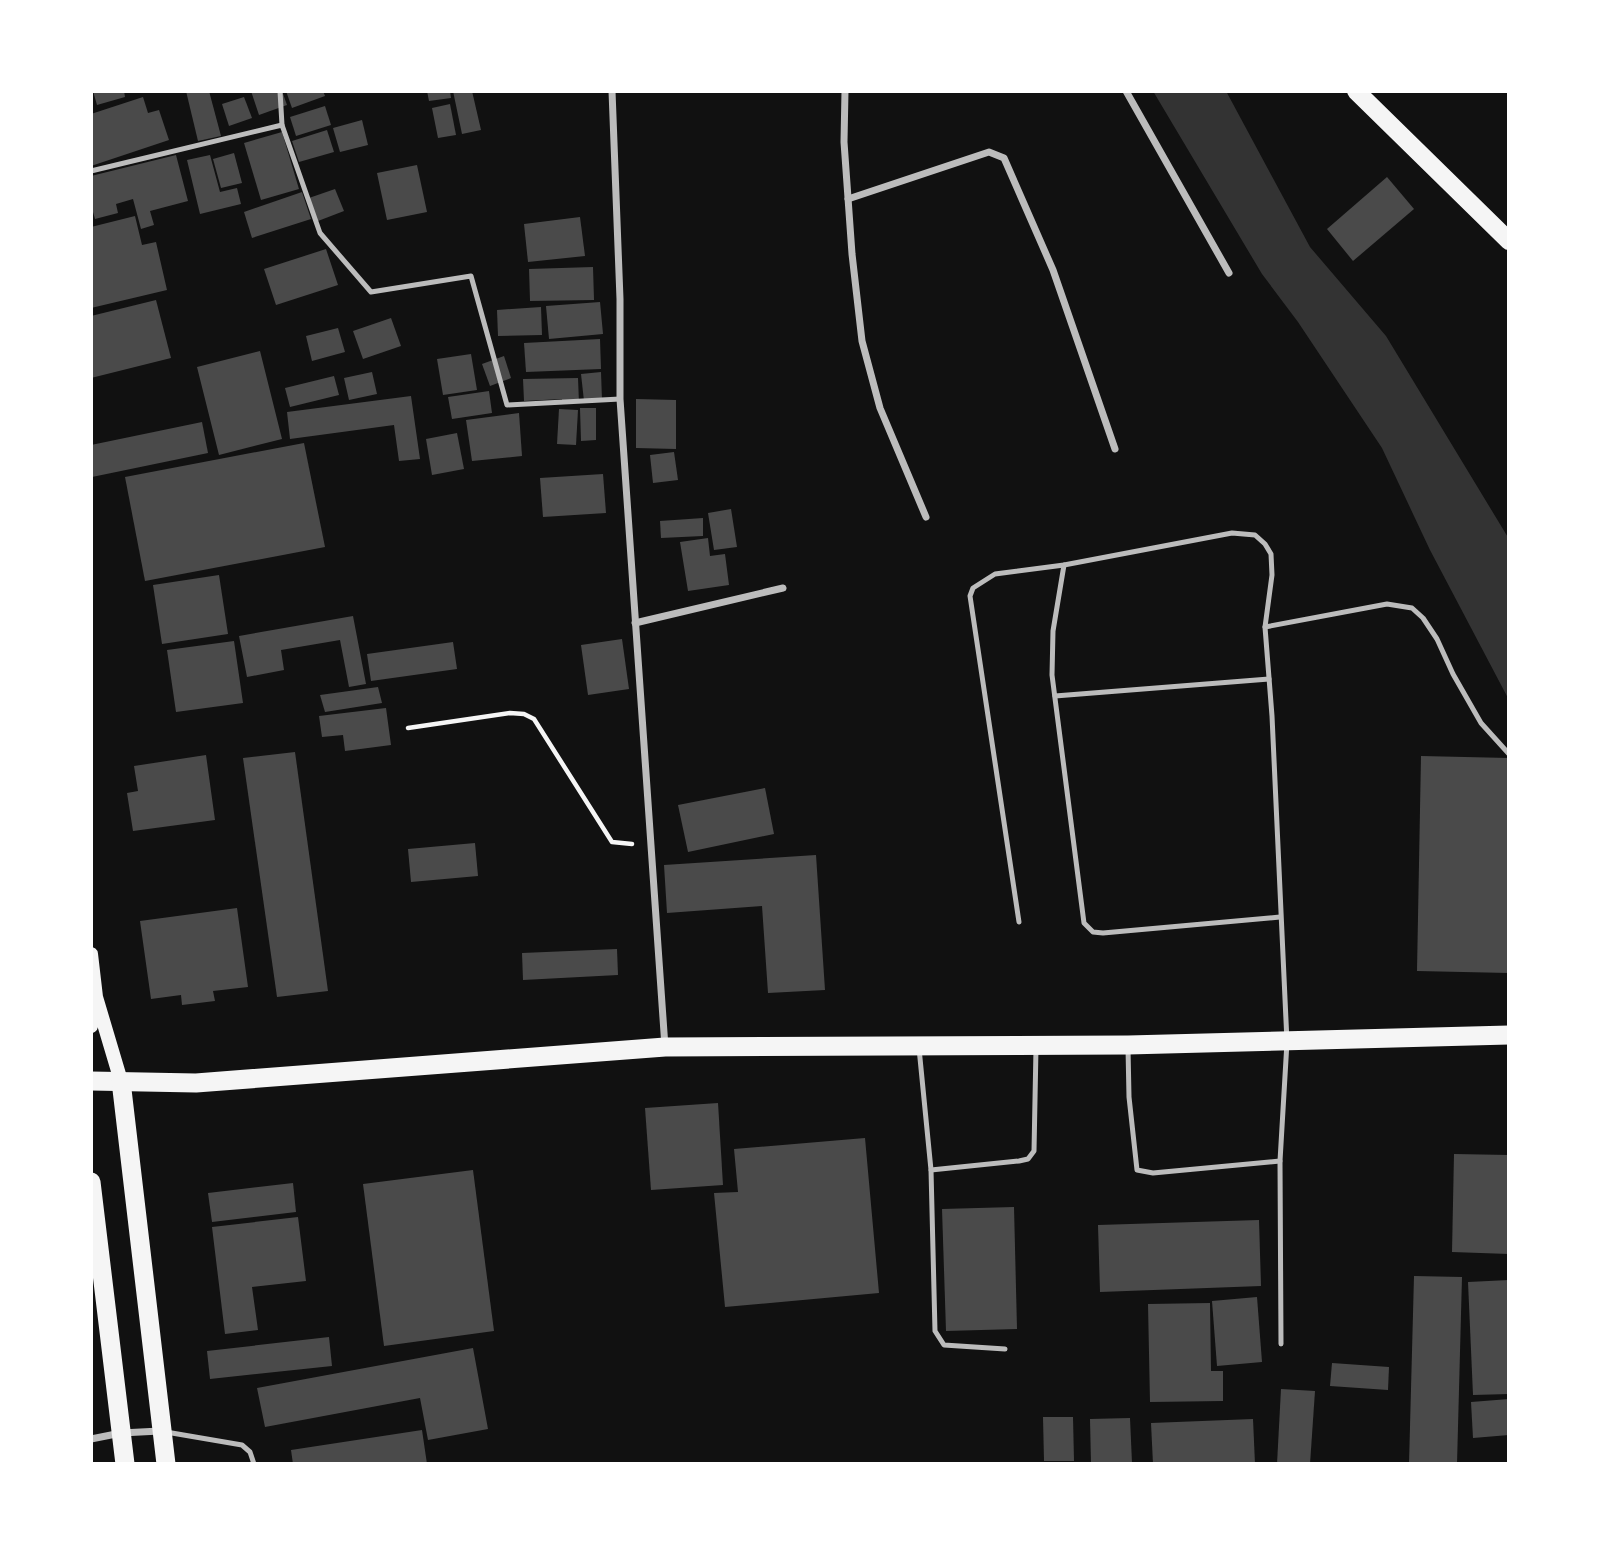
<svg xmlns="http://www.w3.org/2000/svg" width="1600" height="1555" font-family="'Varela Round',sans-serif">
<rect width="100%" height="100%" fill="#111"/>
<!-- water -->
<path fill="#333" d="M 1153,91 L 1226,91 L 1310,247 L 1386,336 L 1509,539 L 1509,700 L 1430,550 L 1382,448 L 1298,322 L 1262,274 Z"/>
<!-- building -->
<g fill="#4a4a4a">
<path d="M 93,91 L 124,91 L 125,97 L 97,105 Z"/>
<path d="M 186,91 L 209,91 L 221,136 L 198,141 Z"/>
<path d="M 251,91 L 282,91 L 287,105 L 259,115 Z"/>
<path d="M 286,91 L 323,91 L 325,96 L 292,108 Z"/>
<path d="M 427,91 L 450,91 L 451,98 L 429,101 Z"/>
<path d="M 453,91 L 472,91 L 481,130 L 462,134 Z"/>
<path d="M 143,97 L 148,113 L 159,110 L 169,140 L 91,166 L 91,114 Z"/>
<path d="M 244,97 L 252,118 L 229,126 L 222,104 Z"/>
<path d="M 450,104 L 456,135 L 438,138 L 432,108 Z"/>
<path d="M 325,106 L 331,125 L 296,136 L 290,117 Z"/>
<path d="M 362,120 L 368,145 L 340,152 L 333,128 Z"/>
<path d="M 327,130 L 334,152 L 299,162 L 292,141 Z"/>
<path d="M 282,132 L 299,189 L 261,200 L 244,143 Z"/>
<path d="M 234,153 L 242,183 L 221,188 L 213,159 Z"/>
<path d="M 176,155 L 188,201 L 150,211 L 154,225 L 141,229 L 133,199 L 116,204 L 118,213 L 95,219 L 91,205 L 91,176 Z"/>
<path d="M 210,155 L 220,192 L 237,188 L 241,204 L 200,214 L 187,160 Z"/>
<path d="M 417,165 L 427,212 L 387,220 L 377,173 Z"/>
<path d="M 1387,177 L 1414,209 L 1353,261 L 1327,229 Z"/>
<path d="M 335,189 L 344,211 L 318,221 L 309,198 Z"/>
<path d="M 302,192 L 311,219 L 252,238 L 244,212 Z"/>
<path d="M 135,216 L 142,245 L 156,242 L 167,290 L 91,308 L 91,227 Z"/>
<path d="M 580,217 L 585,256 L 528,262 L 524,224 Z"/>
<path d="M 326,249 L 338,285 L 276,305 L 264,269 Z"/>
<path d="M 593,267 L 594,300 L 530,301 L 529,269 Z"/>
<path d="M 156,300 L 171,358 L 91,378 L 91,316 Z"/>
<path d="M 600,302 L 603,334 L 549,339 L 546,306 Z"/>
<path d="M 541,307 L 542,335 L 498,336 L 497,310 Z"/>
<path d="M 391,318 L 401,346 L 363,359 L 353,331 Z"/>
<path d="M 338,328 L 345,352 L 312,361 L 306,336 Z"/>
<path d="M 600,339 L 601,369 L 526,372 L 524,343 Z"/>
<path d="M 260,351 L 282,439 L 219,455 L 197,367 Z"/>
<path d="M 471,354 L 477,390 L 443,395 L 437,359 Z"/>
<path d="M 504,356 L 511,378 L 490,386 L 482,364 Z"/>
<path d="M 372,372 L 377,394 L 349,400 L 344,378 Z"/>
<path d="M 601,372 L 602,400 L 584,401 L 581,374 Z"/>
<path d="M 334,376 L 339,395 L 290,407 L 285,388 Z"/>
<path d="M 578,378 L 579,403 L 562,403 L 562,399 L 524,401 L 523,379 Z"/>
<path d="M 489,391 L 492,413 L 452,419 L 448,397 Z"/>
<path d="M 411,396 L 420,459 L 399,461 L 394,425 L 290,439 L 287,412 Z"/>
<path d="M 636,399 L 676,400 L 676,449 L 636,448 Z"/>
<path d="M 580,408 L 596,408 L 596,440 L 581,441 Z"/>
<path d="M 559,409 L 578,410 L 576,445 L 557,444 Z"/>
<path d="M 519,413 L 522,456 L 472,461 L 466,420 Z"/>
<path d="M 202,422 L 208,453 L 92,477 L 91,445 Z"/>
<path d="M 457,433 L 464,469 L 432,475 L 426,439 Z"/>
<path d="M 304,443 L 325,547 L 145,581 L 125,477 Z"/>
<path d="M 674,452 L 678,480 L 653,483 L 650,455 Z"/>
<path d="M 603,474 L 606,513 L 543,517 L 540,478 Z"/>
<path d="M 731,509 L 737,547 L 714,550 L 708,513 Z"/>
<path d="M 703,518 L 703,536 L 661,538 L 660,521 Z"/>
<path d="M 708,538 L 710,556 L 725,554 L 729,585 L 688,591 L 680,542 Z"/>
<path d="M 219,575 L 228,634 L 162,644 L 153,585 Z"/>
<path d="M 353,616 L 366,684 L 349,687 L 340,640 L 281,650 L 284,670 L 247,677 L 239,636 Z"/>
<path d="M 622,639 L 629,689 L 588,695 L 581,645 Z"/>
<path d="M 234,641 L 243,703 L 176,712 L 167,650 Z"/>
<path d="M 453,642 L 457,669 L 371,681 L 367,654 Z"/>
<path d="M 378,687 L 382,703 L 325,712 L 320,695 Z"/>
<path d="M 386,708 L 391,745 L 345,751 L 343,735 L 322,737 L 319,716 Z"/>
<path d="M 295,752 L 328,991 L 277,997 L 243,758 Z"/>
<path d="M 206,755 L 215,820 L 133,831 L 127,793 L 138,791 L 134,766 Z"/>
<path d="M 1421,756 L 1509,758 L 1509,973 L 1417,971 Z"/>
<path d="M 765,788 L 774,834 L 688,852 L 678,805 Z"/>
<path d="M 475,843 L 478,876 L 411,882 L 408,849 Z"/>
<path d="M 816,855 L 825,990 L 768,993 L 762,906 L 667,913 L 664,865 Z"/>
<path d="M 237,908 L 248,987 L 213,991 L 215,1001 L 182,1005 L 181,995 L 151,999 L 140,921 Z"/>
<path d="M 617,949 L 618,975 L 523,980 L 522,953 Z"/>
<path d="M 718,1103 L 723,1185 L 651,1190 L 645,1108 Z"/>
<path d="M 865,1138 L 879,1293 L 725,1307 L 714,1193 L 738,1192 L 734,1149 Z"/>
<path d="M 1454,1154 L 1509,1155 L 1509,1254 L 1452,1252 Z"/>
<path d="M 473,1170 L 494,1331 L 384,1346 L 363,1184 Z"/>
<path d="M 293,1183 L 296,1212 L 212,1222 L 208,1193 Z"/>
<path d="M 1014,1207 L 1017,1329 L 946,1331 L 942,1209 Z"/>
<path d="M 298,1217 L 306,1281 L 252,1287 L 258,1330 L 225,1334 L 212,1227 Z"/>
<path d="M 1259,1220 L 1261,1286 L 1100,1292 L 1098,1225 Z"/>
<path d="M 1414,1276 L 1462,1277 L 1457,1464 L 1409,1464 Z"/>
<path d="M 1509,1280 L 1509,1394 L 1473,1395 L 1468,1282 Z"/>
<path d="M 1257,1297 L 1262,1362 L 1217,1366 L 1212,1301 Z"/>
<path d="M 1210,1303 L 1211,1371 L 1223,1371 L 1223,1401 L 1150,1402 L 1148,1304 Z"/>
<path d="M 329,1337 L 332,1366 L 210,1379 L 207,1351 Z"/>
<path d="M 473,1348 L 488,1429 L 428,1440 L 420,1398 L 265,1427 L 257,1388 Z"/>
<path d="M 1332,1363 L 1389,1367 L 1388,1390 L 1330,1386 Z"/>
<path d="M 1281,1389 L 1315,1391 L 1310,1464 L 1277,1464 Z"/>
<path d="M 1509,1399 L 1509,1435 L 1473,1438 L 1471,1402 Z"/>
<path d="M 1043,1417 L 1073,1417 L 1074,1461 L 1044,1461 Z"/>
<path d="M 1130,1418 L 1132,1463 L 1091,1464 L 1090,1419 Z"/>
<path d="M 1253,1419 L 1255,1464 L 1153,1464 L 1151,1423 Z"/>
<path d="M 422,1430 L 427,1464 L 293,1464 L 291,1450 Z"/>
</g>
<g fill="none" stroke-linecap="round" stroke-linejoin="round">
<!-- path -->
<path stroke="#f5f5f5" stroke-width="4.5" d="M 408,728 L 510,713 L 524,714 L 534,719 L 612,842 L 632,844"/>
<!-- service -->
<g stroke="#bcbcbc" stroke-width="5">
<path d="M 280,91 L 282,125"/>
<path d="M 91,171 L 282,125 L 320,233 L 371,292 L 471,276 L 507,405 L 620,399"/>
<path d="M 1064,565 L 1053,631 L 1052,675 L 1084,923 L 1093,932 L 1103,933 L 1280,917"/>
<path d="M 1265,627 L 1387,604 L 1412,608 L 1423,618 L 1437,639 L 1453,674 L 1481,723 L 1509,754"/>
<path d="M 1055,696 L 1269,679"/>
<path d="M 1019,922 L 970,596 L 973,588 L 995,574 L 1064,565 L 1232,533 L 1255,535 L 1265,544 L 1271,554 L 1272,575 L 1265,627 L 1272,716 L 1287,1042 L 1280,1161 L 1281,1344"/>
<path d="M 919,1048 L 931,1170 L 1019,1161 L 1028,1159 L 1034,1151 L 1036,1048"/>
<path d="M 1128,1048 L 1129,1097 L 1137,1170 L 1153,1173 L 1280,1161"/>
<path d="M 931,1170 L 935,1331 L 944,1345 L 1005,1349"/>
<path d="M 166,1432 L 242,1445 L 250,1452 L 254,1464"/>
</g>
<!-- minor -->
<g stroke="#bcbcbc" stroke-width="7">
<path d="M 612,91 L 620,299 L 620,399 L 665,1047"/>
<path d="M 845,91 L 844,142 L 852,254 L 862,341 L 880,408 L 926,517"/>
<path d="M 1126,91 L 1229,273"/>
<path d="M 848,199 L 989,152 L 1004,158 L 1053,270 L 1115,449"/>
<path d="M 635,623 L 783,588"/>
<path d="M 91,1439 L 121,1433 L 160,1431"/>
</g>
<!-- secondary -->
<g stroke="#f5f5f5" stroke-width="14">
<path d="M 91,954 L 96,997 L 121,1081"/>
<path d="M 91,1026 L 95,1002"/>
</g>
<!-- primary -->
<path stroke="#f5f5f5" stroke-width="18" d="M 1356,91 L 1509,241"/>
<!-- trunk -->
<g stroke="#f5f5f5" stroke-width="19">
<path d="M 91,1081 L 196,1083 L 665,1047 L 1128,1045 L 1509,1035"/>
<path d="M 121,1081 L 166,1464"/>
<path d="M 91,1182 L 125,1464"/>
</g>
</g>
<!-- border -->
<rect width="1600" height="1555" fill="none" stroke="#ffffff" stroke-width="186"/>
</svg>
